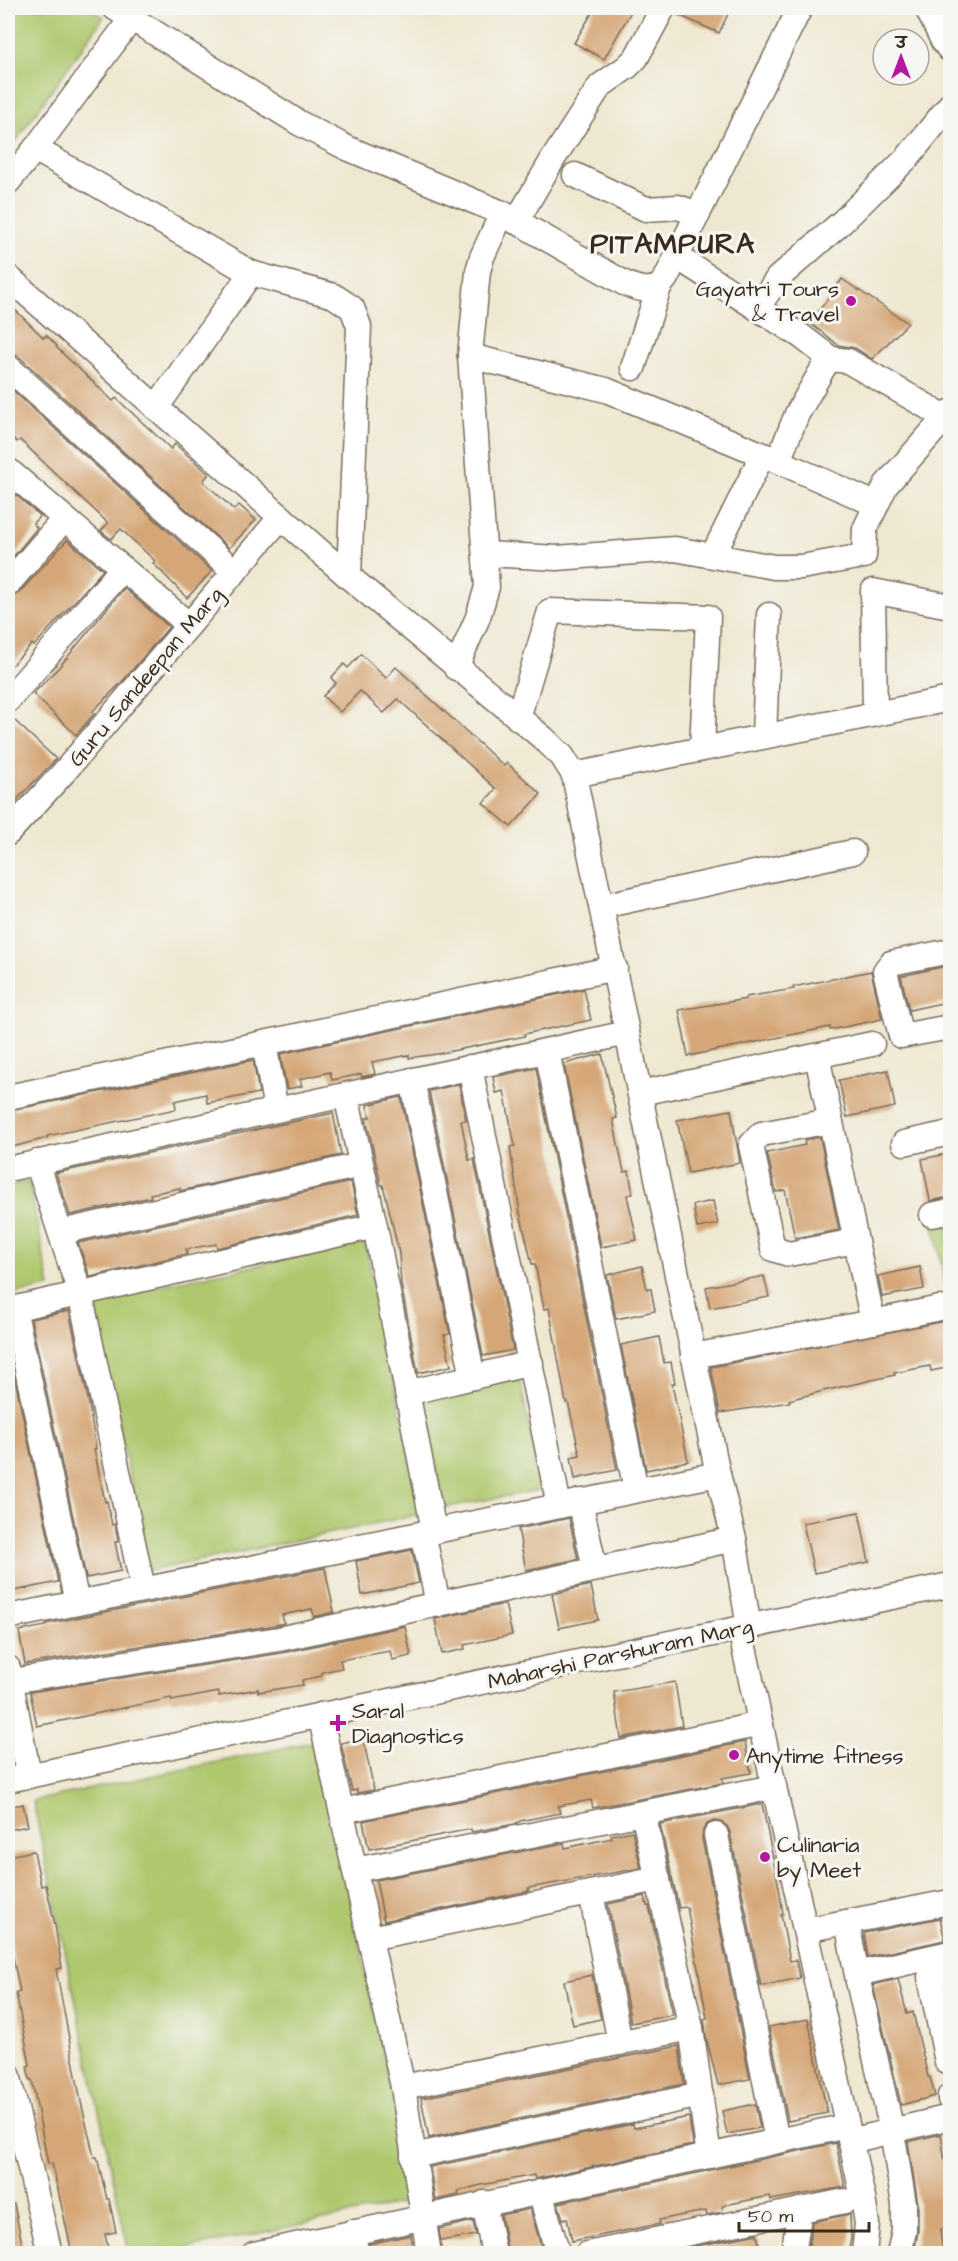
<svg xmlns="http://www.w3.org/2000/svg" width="958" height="2261" font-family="'Architects Daughter','Playpen Sans Deva',sans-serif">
<rect width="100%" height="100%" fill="#f6f6f2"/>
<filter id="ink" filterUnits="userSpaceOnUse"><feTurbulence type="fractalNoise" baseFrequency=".0167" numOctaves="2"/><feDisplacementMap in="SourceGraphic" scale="12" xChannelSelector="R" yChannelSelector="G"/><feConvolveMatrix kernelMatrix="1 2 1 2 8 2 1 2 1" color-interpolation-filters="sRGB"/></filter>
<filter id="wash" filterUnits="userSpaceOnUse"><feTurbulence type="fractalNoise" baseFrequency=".008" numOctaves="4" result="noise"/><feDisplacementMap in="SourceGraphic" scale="24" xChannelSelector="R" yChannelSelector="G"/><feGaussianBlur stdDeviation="1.35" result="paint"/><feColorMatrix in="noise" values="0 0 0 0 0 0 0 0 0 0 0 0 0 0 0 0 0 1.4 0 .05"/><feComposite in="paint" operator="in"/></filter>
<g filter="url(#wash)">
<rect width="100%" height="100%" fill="#efe8d1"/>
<!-- green -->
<g fill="#afc86e" stroke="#757946" stroke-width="1.5">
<path d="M 8,8 L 88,8 L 104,17 L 8,152 Z"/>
<path d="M 29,1182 L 50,1287 L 8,1295 L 8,1186 Z"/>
<path d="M 950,1211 L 950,1308 L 932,1215 Z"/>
<path d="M 365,1243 L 422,1514 L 149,1571 L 93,1299 Z"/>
<path d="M 520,1379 L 541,1490 L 442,1508 L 421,1397 Z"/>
<path d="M 317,1741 L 414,2201 L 165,2253 L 129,2253 L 33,1801 Z"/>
</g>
<g id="blocks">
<!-- building -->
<g fill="#d5a778">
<path d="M 595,8 L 633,8 L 604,59 L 574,43 Z"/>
<path d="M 677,8 L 714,8 L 728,14 L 719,33 L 676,14 Z"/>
<path d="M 842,279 L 908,323 L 872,359 L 855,348 L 838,345 L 810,323 Z"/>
<path d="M 8,303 L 44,338 L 46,335 L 57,346 L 56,347 L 113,401 L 116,398 L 171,449 L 175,444 L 209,474 L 203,481 L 234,510 L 239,505 L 256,520 L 229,548 L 18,356 L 8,353 Z"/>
<path d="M 8,386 L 212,571 L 187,598 L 153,563 L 155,561 L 121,529 L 111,539 L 101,531 L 108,523 L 20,440 L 17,442 L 8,433 Z"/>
<path d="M 16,495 L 40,516 L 33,523 L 37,528 L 8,563 L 8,504 Z"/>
<path d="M 67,540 L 103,570 L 34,646 L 32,644 L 8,669 L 8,598 L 19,593 Z"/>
<path d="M 124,588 L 169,627 L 121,683 L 92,712 L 94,714 L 76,735 L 33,694 L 60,666 Z"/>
<path d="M 361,654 L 386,678 L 396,667 L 504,766 L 507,763 L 541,794 L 511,827 L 483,803 L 496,789 L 398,699 L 384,713 L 360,691 L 340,712 L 323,696 L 336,683 L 331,678 L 344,664 L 348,668 Z"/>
<path d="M 14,720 L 56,759 L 8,809 L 8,727 Z"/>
<path d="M 951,965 L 951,1001 L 909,1010 L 901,976 Z"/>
<path d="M 871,971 L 882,1019 L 830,1030 L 830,1027 L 688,1056 L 679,1010 L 746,999 L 746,997 L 794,989 L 793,987 Z"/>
<path d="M 584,989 L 591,1020 L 524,1034 L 525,1036 L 437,1054 L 409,1058 L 409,1055 L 372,1062 L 375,1074 L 362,1077 L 361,1074 L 332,1080 L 330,1072 L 300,1079 L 302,1086 L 287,1089 L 280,1054 Z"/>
<path d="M 602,1054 L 617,1118 L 613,1119 L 619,1149 L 624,1172 L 629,1171 L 633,1194 L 627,1195 L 637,1240 L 601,1247 L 564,1064 Z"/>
<path d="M 253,1060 L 259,1093 L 207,1103 L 206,1094 L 175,1101 L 176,1109 L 47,1136 L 47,1138 L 12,1147 L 8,1127 L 8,1111 Z"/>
<path d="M 536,1068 L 617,1470 L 575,1479 L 571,1457 L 580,1455 L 568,1402 L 566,1403 L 549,1308 L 544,1309 L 535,1264 L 532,1264 L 520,1213 L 510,1147 L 515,1146 L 504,1091 L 496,1093 L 493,1077 Z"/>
<path d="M 888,1070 L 895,1107 L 847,1117 L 839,1080 Z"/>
<path d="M 459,1084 L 466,1120 L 461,1121 L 469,1160 L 474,1159 L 513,1350 L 483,1356 L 429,1091 Z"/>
<path d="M 401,1097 L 450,1334 L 444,1335 L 451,1366 L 418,1373 L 401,1284 L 399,1253 L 388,1205 L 383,1185 L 381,1185 L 366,1118 L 370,1117 L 367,1105 Z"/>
<path d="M 731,1110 L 740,1163 L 688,1173 L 677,1120 Z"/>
<path d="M 333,1113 L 341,1155 L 180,1191 L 180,1188 L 150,1194 L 151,1197 L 70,1215 L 56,1173 Z"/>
<path d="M 820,1137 L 839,1230 L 795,1238 L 785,1190 L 776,1192 L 767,1153 L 805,1145 L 804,1140 Z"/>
<path d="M 951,1153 L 951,1197 L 930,1201 L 922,1159 Z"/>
<path d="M 351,1182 L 358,1215 L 217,1248 L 216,1244 L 186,1249 L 187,1254 L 90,1277 L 78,1243 Z"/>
<path d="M 713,1201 L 718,1224 L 697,1228 L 693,1205 Z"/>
<path d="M 642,1266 L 647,1289 L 651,1289 L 655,1311 L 616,1319 L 607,1275 Z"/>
<path d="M 920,1267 L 924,1289 L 882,1297 L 878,1276 Z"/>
<path d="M 764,1276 L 769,1297 L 710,1308 L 706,1287 Z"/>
<path d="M 69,1311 L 88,1399 L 96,1449 L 94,1449 L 105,1502 L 107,1501 L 112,1525 L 115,1524 L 118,1542 L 115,1542 L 121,1571 L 86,1578 L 31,1319 Z"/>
<path d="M 945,1321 L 951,1347 L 951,1367 L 931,1371 L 930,1366 L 894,1373 L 895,1375 L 823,1391 L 789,1400 L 790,1402 L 720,1413 L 711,1367 Z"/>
<path d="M 659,1337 L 664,1363 L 671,1362 L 675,1383 L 672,1384 L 688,1461 L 646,1470 L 621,1345 Z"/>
<path d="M 8,1346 L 58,1582 L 14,1591 L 10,1568 L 14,1567 L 8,1536 Z"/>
<path d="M 859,1512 L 869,1562 L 814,1573 L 803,1523 Z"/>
<path d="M 569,1518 L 578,1559 L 526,1570 L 518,1529 Z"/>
<path d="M 412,1550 L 419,1583 L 362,1595 L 356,1561 Z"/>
<path d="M 325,1568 L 334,1612 L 314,1617 L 312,1609 L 282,1615 L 284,1623 L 276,1625 L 25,1664 L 19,1631 L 46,1626 L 46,1624 Z"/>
<path d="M 591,1585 L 598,1620 L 559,1628 L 552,1594 Z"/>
<path d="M 505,1604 L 512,1635 L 464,1645 L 465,1649 L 442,1654 L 435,1619 Z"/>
<path d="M 405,1626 L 411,1656 L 392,1660 L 390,1651 L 340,1660 L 342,1668 L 322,1672 L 322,1676 L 302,1680 L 303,1685 L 258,1692 L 258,1689 L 219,1696 L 219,1692 L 172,1701 L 171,1698 L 37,1726 L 30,1692 L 282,1653 Z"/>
<path d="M 675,1682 L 682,1726 L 621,1738 L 614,1692 Z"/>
<path d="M 363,1738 L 374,1790 L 357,1793 L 357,1790 L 352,1791 L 341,1743 Z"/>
<path d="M 745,1742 L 751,1773 L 722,1778 L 723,1783 L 593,1808 L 591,1800 L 558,1806 L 560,1813 L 520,1821 L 515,1824 L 472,1832 L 471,1829 L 369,1849 L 363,1821 Z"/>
<path d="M 23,1804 L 28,1826 L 8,1830 L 8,1807 Z"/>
<path d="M 762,1804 L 779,1888 L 783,1914 L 781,1915 L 790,1961 L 796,1960 L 800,1978 L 761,1986 L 730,1832 L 727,1826 L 721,1822 L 714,1821 L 707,1824 L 703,1830 L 702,1838 L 750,2079 L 718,2085 L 707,2041 L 704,2019 L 707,2018 L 687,1907 L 679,1908 L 660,1824 Z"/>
<path d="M 632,1831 L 641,1868 L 528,1888 L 529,1891 L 384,1921 L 376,1880 L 564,1843 L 565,1848 L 612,1838 L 611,1835 Z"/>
<path d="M 34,1851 L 41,1886 L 46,1885 L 55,1925 L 62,1968 L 56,1969 L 81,2102 L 94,2157 L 97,2157 L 107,2199 L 109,2199 L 116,2232 L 105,2234 L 109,2253 L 72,2253 L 52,2163 L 48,2164 L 32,2080 L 30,2080 L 27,2066 L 30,2065 L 16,1993 L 20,1992 L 8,1933 L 8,1856 Z"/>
<path d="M 645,1896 L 647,1906 L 649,1906 L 673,2015 L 631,2023 L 608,1904 Z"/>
<path d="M 940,1918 L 945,1940 L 868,1957 L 864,1933 Z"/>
<path d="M 592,1975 L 601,2019 L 573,2025 L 564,1981 Z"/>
<path d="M 898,1979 L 907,2014 L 913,2012 L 928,2077 L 930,2077 L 935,2096 L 901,2105 L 873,1985 Z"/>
<path d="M 808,2019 L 827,2113 L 788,2121 L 769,2027 Z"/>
<path d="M 679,2046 L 684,2084 L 429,2138 L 421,2098 Z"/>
<path d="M 755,2104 L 760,2128 L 727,2134 L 722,2111 Z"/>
<path d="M 689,2117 L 693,2145 L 535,2179 L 534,2175 L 481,2185 L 458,2191 L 459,2195 L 435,2200 L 430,2167 L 633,2124 L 634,2128 Z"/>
<path d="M 941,2134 L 946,2170 L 951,2169 L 951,2228 L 940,2230 L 943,2253 L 914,2253 L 918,2231 L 918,2204 L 908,2142 Z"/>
<path d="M 836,2143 L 845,2187 L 771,2200 L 770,2196 L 725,2205 L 722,2207 L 723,2212 L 707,2215 L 706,2211 L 678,2216 L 659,2220 L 660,2224 L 572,2241 L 567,2218 L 563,2219 L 558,2203 Z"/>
<path d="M 14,2204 L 24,2253 L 8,2253 L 8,2205 Z"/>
<path d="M 530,2209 L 543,2252 L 508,2253 L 501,2215 Z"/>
<path d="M 850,2214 L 851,2239 L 848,2253 L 808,2253 L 812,2222 Z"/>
<path d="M 473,2221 L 476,2235 L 441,2241 L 439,2229 Z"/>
<path d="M 757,2234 L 761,2253 L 660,2253 Z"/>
<path d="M 411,2235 L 414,2253 L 371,2253 L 369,2244 Z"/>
</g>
</g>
</g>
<g filter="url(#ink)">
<use href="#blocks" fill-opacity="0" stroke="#7a6c5d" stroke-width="1.5"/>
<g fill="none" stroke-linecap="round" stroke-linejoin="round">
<!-- minor casing -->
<g stroke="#7a6c5d" stroke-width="27">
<g id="minor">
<path d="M 115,8 L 299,123 L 347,148 L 502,213 L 624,283 C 636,288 645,292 659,287"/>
<path d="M 927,8 L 943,41 L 950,50"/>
<path d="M 35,149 L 132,18"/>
<path d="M 575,175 L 646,209 L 678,207 L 698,214"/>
<path d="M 8,182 L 35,149 L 251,273 L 156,408"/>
<path d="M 516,222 L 553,159 L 600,86 L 627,67 L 636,58 L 663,8"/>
<path d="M 677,257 L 801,336 L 831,359"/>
<path d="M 251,273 L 334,296 L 352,308 L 359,326 L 349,577"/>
<path d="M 8,277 L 349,577 L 543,738 L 562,756 L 574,775 L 718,1474 L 734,1539 L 749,1627"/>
<path d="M 757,308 L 778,278 L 842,222 L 907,158 L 950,105"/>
<path d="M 470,356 L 606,390 L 778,461 L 875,504"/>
<path d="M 8,367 L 235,572"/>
<path d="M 633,368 L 659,287 L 666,278 L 800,8"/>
<path d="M 778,461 L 797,414 L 826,363 L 831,359 L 848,361 L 947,418"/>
<path d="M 8,470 L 189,625"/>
<path d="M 486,554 L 557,558 L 675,549 L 774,567 L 801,567 L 864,556 L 865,529 L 886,485 L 950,412"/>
<path d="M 713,555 L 762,456"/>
<path d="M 8,584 L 64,519"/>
<path d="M 456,668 L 478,617 L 487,587 L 470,356 L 478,271 L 482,257 L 502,213"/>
<path d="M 8,700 L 122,569"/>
<path d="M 875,714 L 873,591 L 950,606"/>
<path d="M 518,718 L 550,611 L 708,617 L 702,749"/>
<path d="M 764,736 L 769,615"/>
<path d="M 574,775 L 950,699"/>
<path d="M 8,833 L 64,772 L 281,517"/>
<path d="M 602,906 L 853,852"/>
<path d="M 950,951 L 891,963 L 885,971 L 901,1036 L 950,1027"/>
<path d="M 547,1051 L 636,1490"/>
<path d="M 470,1067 L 559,1506"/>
<path d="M 412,1080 L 473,1377"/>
<path d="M 640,1093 L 872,1044"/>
<path d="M 346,1095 L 375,1226 L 434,1531"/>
<path d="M 8,1097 L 264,1043"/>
<path d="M 276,1110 L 264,1043 L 615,968"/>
<path d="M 830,1121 L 761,1134 L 751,1145 L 773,1249 L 789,1254 L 855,1241"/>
<path d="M 904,1143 L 950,1133"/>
<path d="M 37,1162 L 80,1293 L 143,1589"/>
<path d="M 8,1169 L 627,1033"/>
<path d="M 932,1215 L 950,1211"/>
<path d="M 61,1232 L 361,1165"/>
<path d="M 14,1308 L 77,1603"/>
<path d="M 8,1310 L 375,1226"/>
<path d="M 873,1322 L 940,1308"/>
<path d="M 693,1356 L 873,1322 L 817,1056"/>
<path d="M 407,1393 L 531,1363"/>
<path d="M 580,1501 L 595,1569"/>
<path d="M 423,1533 L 438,1604"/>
<path d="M 8,1617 L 718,1474"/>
<path d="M 740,1629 L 863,2198 L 867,2224 L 864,2254"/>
<path d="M 8,1668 L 29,1776"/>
<path d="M 11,1681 L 279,1639 L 734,1539"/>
<path d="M 320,1715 L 403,2087 L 429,2254"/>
<path d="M 8,1780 L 950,1585"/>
<path d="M 342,1811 L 761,1724"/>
<path d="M 643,1813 L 691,2028 L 709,2156"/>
<path d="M 716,1835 L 777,2141"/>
<path d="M 355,1870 L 774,1787"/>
<path d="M 591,1893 L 620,2043"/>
<path d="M 847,1922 L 858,1981"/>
<path d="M 805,1930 L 950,1902"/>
<path d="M 370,1938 L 658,1879"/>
<path d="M 950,1974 L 930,1977 L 947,2062 L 950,2061"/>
<path d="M 8,2074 L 50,2254"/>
<path d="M 403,2087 L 691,2028"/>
<path d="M 950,2096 L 950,2099"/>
<path d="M 850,2141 L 950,2117"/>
<path d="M 413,2156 L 701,2095"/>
<path d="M 540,2192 L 558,2254"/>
<path d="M 484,2203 L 494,2254"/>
<path d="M 352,2232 L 357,2254"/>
<path d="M 254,2254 L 847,2126"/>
<path d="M 587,2254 L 845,2201"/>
<path d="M 793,2254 L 800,2210"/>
<path d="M 899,2254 L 904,2231 L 904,2204 L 892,2131 L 858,1981 L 862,1974 L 870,1971 L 950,1953"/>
</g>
</g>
<!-- minor -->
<use href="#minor" stroke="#fff" stroke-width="24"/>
</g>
</g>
<!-- markers -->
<g fill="#b5179e" stroke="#f6f6f2" stroke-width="2">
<circle cx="851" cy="301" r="6"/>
<path d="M335 1714h6v6h6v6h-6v6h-6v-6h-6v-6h6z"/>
<circle cx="734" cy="1755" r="6"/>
<circle cx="765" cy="1857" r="6"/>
</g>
<g text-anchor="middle" stroke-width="6" stroke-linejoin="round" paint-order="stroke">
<!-- poi labels -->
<g font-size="22" fill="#3b2a1e" stroke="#f6f6f2" text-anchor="start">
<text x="839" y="296" text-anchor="end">Gayatri Tours<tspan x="839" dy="25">&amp; Travel</tspan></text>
<text x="352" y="1718">Saral<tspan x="352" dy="25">Diagnostics</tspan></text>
<text x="746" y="1763">Anytime fitness</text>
<text x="777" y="1852">Culinaria<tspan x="777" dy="25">by Meet</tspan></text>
</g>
<!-- street labels -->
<g font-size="22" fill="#3b2a1e" stroke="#f6f6f2">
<text transform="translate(145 676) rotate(-50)" y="8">Guru Sandeepan Marg</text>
<text transform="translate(620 1653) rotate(-12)" y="8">Maharshi Parshuram Marg</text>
</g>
<!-- district labels -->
<g font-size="28" font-weight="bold" letter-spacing="1.5" fill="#3b2a1e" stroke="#f6f6f2">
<text x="673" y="253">PITAMPURA</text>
</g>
</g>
<!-- margin -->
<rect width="958" height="2261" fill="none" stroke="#f6f6f2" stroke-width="30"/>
<!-- north arrow -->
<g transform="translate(901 57)"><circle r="28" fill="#f6f6f2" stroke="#aba49d" stroke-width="1.5"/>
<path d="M0-4.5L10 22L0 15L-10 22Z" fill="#b5179e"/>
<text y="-9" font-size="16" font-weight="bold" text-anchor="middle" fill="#3b2a1e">उ</text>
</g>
<!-- scale -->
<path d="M739 2222v9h130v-9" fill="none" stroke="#3b2a1e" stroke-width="3"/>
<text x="748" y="2222" font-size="18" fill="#3b2a1e" stroke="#f6f6f2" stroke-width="4.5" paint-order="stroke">50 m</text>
</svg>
